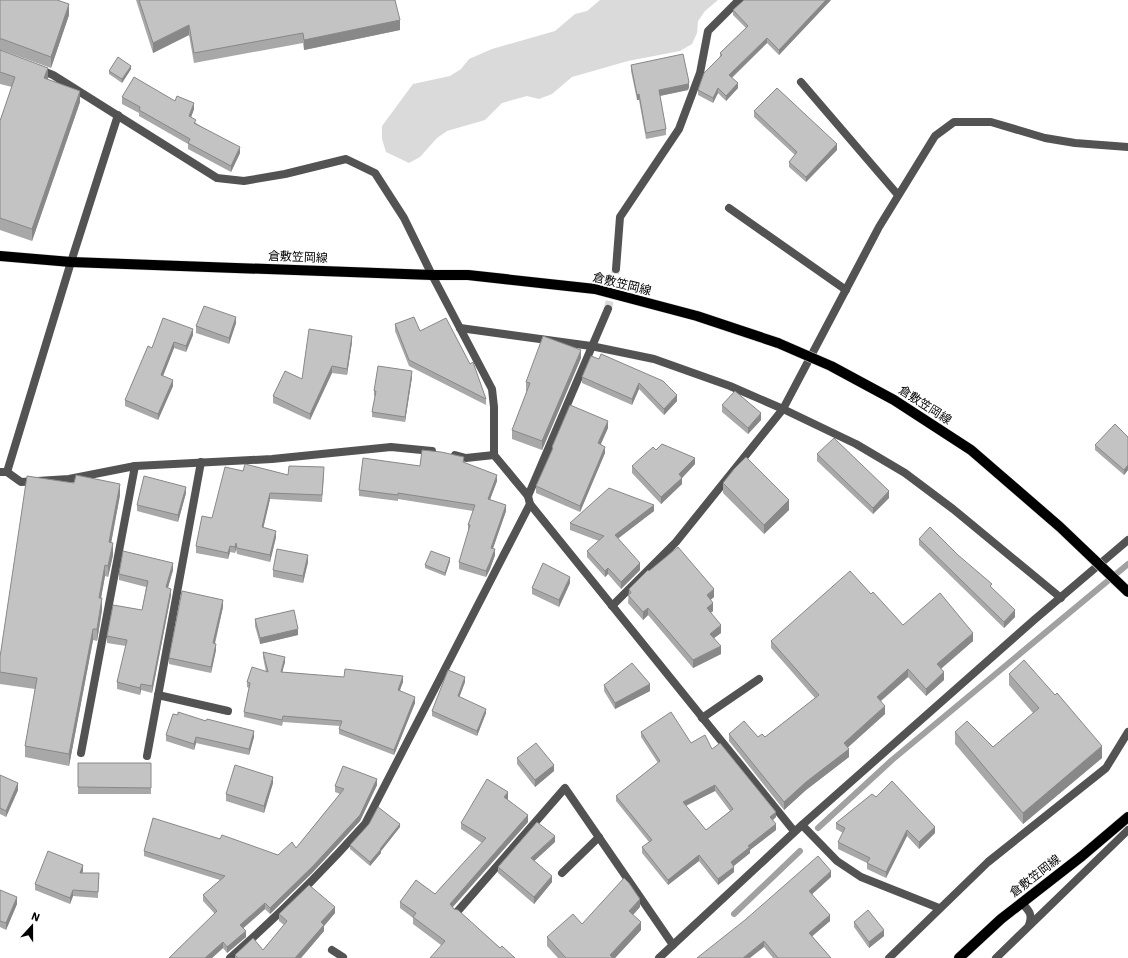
<svg xmlns="http://www.w3.org/2000/svg" width="1128" height="958" font-family="'IBM Plex Sans','Noto Sans JP',sans-serif">
<rect width="100%" height="100%" fill="#fff"/>
<!-- green -->
<path fill="#dadada" d="M 600,0 L 718,0 L 705,11 L 698,21 L 697,33 L 692,44 L 680,51 L 628,61 L 572,77 L 552,94 L 539,99 L 527,96 L 502,103 L 485,120 L 447,131 L 437,138 L 420,157 L 409,163 L 386,152 L 382,139 L 382,126 L 413,84 L 450,76 L 461,69 L 469,59 L 492,49 L 555,31 L 575,14 L 587,11 Z"/>
<g fill="none" stroke-linecap="round" stroke-linejoin="round">
<!-- stream -->
<g stroke="#a1a1a1" stroke-width="6">
<path d="M 818,828 L 892,760 L 1128,564"/>
<path d="M 734,914 L 800,851"/>
</g>
<!-- minor-tunnel -->
<path stroke="#d9d9d9" stroke-width="8" stroke-dasharray="8 4" stroke-linecap="butt" d="M 608,309 L 616,269"/>
<!-- primary casing -->
<g stroke="#dbdbdb" stroke-width="11">
<g id="primary">
<path d="M 0,256 L 71,262 L 432,275 L 468,275 L 595,289 L 697,316 L 778,343"/>
<path d="M 959,958 L 1001,919 L 1082,856 L 1128,817"/>
</g>
</g>
<!-- minor -->
<g stroke="#535353" stroke-width="8">
<path d="M 38,69 L 53,75 L 217,178 L 244,181 L 285,174 L 346,159 L 375,173 L 404,218 L 432,275 L 492,389 L 494,407 L 494,455 L 528,496 L 530,504 L 794,831"/>
<path d="M 801,82 L 898,195"/>
<path d="M 729,208 L 846,290"/>
<path d="M 616,269 L 620,217 L 679,129 L 700,73 L 708,31 L 739,0"/>
<path d="M 460,328 L 591,346 L 654,359 L 730,386 L 783,409 L 856,444 L 905,473 L 953,509 L 1061,598"/>
<path d="M 455,455 L 466,458 L 494,455"/>
<path d="M 0,472 L 7,472 L 21,482 L 69,479 L 135,466 L 272,459 L 391,447 L 432,451"/>
<path d="M 7,472 L 71,262 L 118,115"/>
<path d="M 528,496 L 608,309"/>
<path d="M 612,606 L 676,542 L 783,409 L 879,227 L 935,136 L 954,122 L 991,122 L 1045,138 L 1075,143 L 1128,147"/>
<path d="M 158,695 L 228,711"/>
<path d="M 702,718 L 759,679"/>
<path d="M 81,753 L 135,466"/>
<path d="M 147,756 L 201,462"/>
<path d="M 802,825 L 837,861 L 861,877 L 939,908"/>
<path d="M 562,873 L 599,837"/>
<path d="M 457,912 L 565,788 L 673,945"/>
<path d="M 332,950 L 343,957 L 342,958"/>
<path d="M 230,958 C 278,916 323,871 365,824 L 530,504"/>
<path d="M 659,958 L 802,825 L 1034,620 L 1128,540"/>
<path d="M 889,958 L 988,862 L 1106,768 L 1128,732"/>
</g>
<!-- tertiary -->
<g stroke="#535353" stroke-width="8">
<path d="M 1022,903 C 1029,911 1033,914 1029,925"/>
<path d="M 996,958 L 1128,830"/>
</g>
<!-- primary -->
<use href="#primary" stroke="#000" stroke-width="10"/>
<!-- primary-bridge casing -->
<g stroke="#dbdbdb" stroke-width="11" stroke-linecap="butt">
<path id="primary-bridge" d="M 778,343 L 831,366 L 894,400 L 971,450 L 1060,527 L 1128,592"/>
</g>
<!-- primary-bridge -->
<use href="#primary-bridge" stroke="#000" stroke-width="10"/>
</g>
<!-- wall -->
<g fill="#a8a8a8" fill-rule="evenodd">
<path d="M 0,0 L 69,15 L 51,68 L 1,50 L 48,79 L 80,102 L 32,241 L 0,230 L 0,121 L 12,87 L 0,84 Z"/>
<path d="M 136,0 L 395,0 L 400,30 L 304,50 L 303,43 L 194,63 L 189,35 L 153,53 Z"/>
<path d="M 744,0 L 831,0 L 779,55 L 767,43 L 732,78 L 738,88 L 726,101 L 718,93 L 713,103 L 698,95 L 698,90 L 720,56 L 720,53 L 746,28 L 733,15 L 733,10 Z"/>
<path d="M 631,65 L 689,87 L 688,90 L 660,96 L 666,129 L 666,135 L 646,139 L 639,100 L 637,100 L 631,71 Z"/>
<path d="M 131,69 L 122,83 L 109,74 L 109,71 Z"/>
<path d="M 122,97 L 175,101 L 194,109 L 191,117 L 196,123 L 240,153 L 231,172 L 188,149 L 188,144 L 139,116 L 139,113 L 122,104 Z"/>
<path d="M 754,111 L 837,150 L 806,182 L 789,167 L 789,162 L 795,155 L 754,117 Z"/>
<path d="M 236,323 L 229,344 L 196,333 L 196,326 Z"/>
<path d="M 395,324 L 420,331 L 486,399 L 486,405 L 409,366 L 395,331 Z"/>
<path d="M 193,335 L 186,352 L 174,348 L 163,376 L 173,386 L 158,420 L 125,406 L 125,400 L 152,348 Z"/>
<path d="M 352,342 L 347,375 L 332,373 L 310,420 L 273,403 L 273,396 L 302,379 Z"/>
<path d="M 591,356 L 677,401 L 664,415 L 639,389 L 632,405 L 582,383 L 582,377 Z"/>
<path d="M 581,358 L 542,450 L 512,439 L 512,430 L 527,391 L 526,391 L 526,382 Z"/>
<path d="M 412,377 L 405,422 L 372,417 L 372,412 L 375,396 L 374,396 L 374,391 Z"/>
<path d="M 722,405 L 761,420 L 748,434 L 722,412 Z"/>
<path d="M 608,428 L 601,444 L 605,453 L 580,512 L 536,493 L 536,486 L 552,450 L 552,447 Z"/>
<path d="M 1128,437 L 1128,470 L 1124,475 L 1095,450 L 1095,445 Z"/>
<path d="M 656,450 L 695,464 L 682,478 L 682,484 L 661,504 L 632,473 L 632,466 Z"/>
<path d="M 817,454 L 889,498 L 873,514 L 817,461 Z"/>
<path d="M 464,462 L 497,481 L 490,499 L 506,511 L 493,548 L 495,555 L 490,569 L 486,577 L 459,569 L 459,562 L 469,531 L 468,531 L 468,525 L 473,511 L 398,499 L 398,501 L 359,496 L 359,490 L 420,466 Z"/>
<path d="M 243,471 L 288,475 L 324,474 L 322,502 L 270,499 L 263,528 L 276,537 L 270,562 L 237,554 L 236,549 L 235,553 L 230,552 L 228,559 L 196,553 L 196,546 L 212,518 Z"/>
<path d="M 723,483 L 789,510 L 764,534 L 723,493 Z"/>
<path d="M 186,493 L 178,522 L 137,511 L 137,505 Z"/>
<path d="M 120,495 L 111,543 L 113,555 L 108,577 L 105,576 L 101,598 L 102,610 L 97,641 L 93,640 L 69,766 L 25,757 L 25,746 L 35,689 L 0,684 L 0,657 Z"/>
<path d="M 654,511 L 618,538 L 640,570 L 621,589 L 608,574 L 605,577 L 587,557 L 587,551 L 599,541 L 570,530 L 570,523 Z"/>
<path d="M 919,539 L 992,588 L 1015,617 L 1004,628 L 919,545 Z"/>
<path d="M 450,561 L 445,576 L 425,568 L 425,565 Z"/>
<path d="M 308,562 L 303,583 L 273,577 L 273,570 Z"/>
<path d="M 173,570 L 168,588 L 171,595 L 152,693 L 141,690 L 140,695 L 117,689 L 117,682 L 126,646 L 107,643 L 107,636 L 142,610 L 146,587 L 119,580 L 119,574 Z"/>
<path d="M 649,571 L 714,597 L 710,600 L 713,611 L 710,613 L 721,633 L 714,638 L 721,654 L 693,668 L 648,615 L 643,620 L 628,603 L 629,589 Z"/>
<path d="M 570,583 L 559,607 L 532,594 L 532,588 Z"/>
<path d="M 871,594 L 903,625 L 973,641 L 941,669 L 944,680 L 926,696 L 908,677 L 881,701 L 885,714 L 847,748 L 849,757 L 806,790 L 784,810 L 729,741 L 729,734 L 758,737 L 765,737 L 815,698 L 771,648 L 771,641 Z"/>
<path d="M 223,607 L 215,644 L 216,650 L 211,673 L 169,664 L 169,658 Z"/>
<path d="M 255,619 L 298,635 L 260,644 L 255,626 Z"/>
<path d="M 263,652 L 285,662 L 282,672 L 403,682 L 400,690 L 415,703 L 394,755 L 339,734 L 339,729 L 340,726 L 283,722 L 282,726 L 244,717 L 244,712 L 249,688 L 247,687 L 247,682 L 266,672 L 263,657 Z"/>
<path d="M 1009,674 L 1102,758 L 1023,824 L 955,744 L 955,732 L 993,747 L 1033,713 L 1009,685 Z"/>
<path d="M 465,682 L 459,697 L 486,713 L 477,736 L 432,716 L 432,711 Z"/>
<path d="M 604,685 L 650,691 L 615,709 L 604,691 Z"/>
<path d="M 641,732 L 691,743 L 712,749 L 776,817 L 773,820 L 776,830 L 750,850 L 750,853 L 734,866 L 734,872 L 718,885 L 699,861 L 668,885 L 642,853 L 642,847 L 649,842 L 616,801 L 616,796 L 658,763 L 641,737 ZM 715,791 L 730,811 L 706,830 L 686,806 Z"/>
<path d="M 166,735 L 254,737 L 249,755 L 196,743 L 194,750 L 166,741 Z"/>
<path d="M 517,758 L 554,771 L 535,787 L 517,764 Z"/>
<rect x="78" y="763" width="73" height="31"/>
<path d="M 0,775 L 18,790 L 6,817 L 0,814 Z"/>
<path d="M 273,783 L 264,813 L 226,801 L 226,794 Z"/>
<path d="M 377,785 L 360,821 L 313,872 L 270,914 L 265,909 L 243,928 L 246,937 L 227,953 L 223,948 L 212,958 L 169,958 L 215,914 L 203,901 L 203,895 L 220,880 L 144,856 L 144,851 L 220,839 L 278,855 L 296,848 L 340,794 L 335,792 L 335,786 Z"/>
<path d="M 872,794 L 935,833 L 919,849 L 907,836 L 886,878 L 867,869 L 867,863 L 838,849 L 838,842 L 843,833 L 836,829 L 836,823 Z"/>
<path d="M 507,799 L 528,822 L 452,908 L 454,909 L 500,948 L 515,958 L 441,945 L 413,924 L 413,918 L 400,908 L 400,902 L 435,894 L 482,843 L 461,829 L 461,823 L 508,799 Z"/>
<path d="M 400,827 L 381,851 L 381,853 L 370,866 L 350,849 L 350,845 Z"/>
<path d="M 555,842 L 534,861 L 552,882 L 534,904 L 498,873 L 498,867 Z"/>
<path d="M 83,871 L 82,873 L 99,873 L 98,898 L 73,896 L 70,904 L 35,890 L 35,884 Z"/>
<path d="M 831,877 L 812,894 L 830,921 L 812,936 L 831,958 L 773,958 L 764,947 L 697,958 Z"/>
<path d="M 0,890 L 17,904 L 6,930 L 0,927 Z"/>
<path d="M 640,907 L 633,915 L 641,930 L 615,958 L 558,958 L 547,946 L 547,937 L 582,924 Z"/>
<path d="M 335,913 L 324,926 L 324,931 L 301,958 L 235,958 L 235,955 L 263,950 L 284,925 L 279,921 L 279,914 Z"/>
<path d="M 854,922 L 884,936 L 869,948 L 854,927 Z"/>
</g>
<!-- shaded-wall -->
<g fill="#888">
<path d="M 826,0 L 831,0 L 779,55 L 779,50 Z"/>
<path d="M 69,4 L 69,15 L 51,68 L 51,57 Z"/>
<path d="M 400,20 L 400,30 L 304,50 L 304,40 Z"/>
<path d="M 189,25 L 189,35 L 153,53 L 153,43 Z"/>
<path d="M 767,38 L 767,43 L 729,80 L 729,75 Z"/>
<path d="M 131,66 L 131,69 L 122,83 L 122,79 Z"/>
<path d="M 48,68 L 48,79 L 44,90 L 44,78 Z"/>
<path d="M 689,82 L 689,87 L 688,90 L 659,96 L 659,90 Z"/>
<path d="M 738,83 L 738,88 L 726,101 L 726,96 Z"/>
<path d="M 718,88 L 718,93 L 713,103 L 713,98 Z"/>
<path d="M 80,91 L 80,102 L 32,241 L 32,229 Z"/>
<path d="M 639,94 L 639,100 L 637,100 L 637,95 Z"/>
<path d="M 194,103 L 194,109 L 189,123 L 189,116 Z"/>
<path d="M 837,144 L 837,150 L 806,182 L 806,177 Z"/>
<path d="M 240,147 L 240,153 L 231,172 L 231,166 Z"/>
<path d="M 236,317 L 236,323 L 229,344 L 229,338 Z"/>
<path d="M 193,329 L 193,335 L 186,352 L 186,346 Z"/>
<path d="M 352,336 L 352,342 L 347,375 L 347,369 Z"/>
<path d="M 174,342 L 174,348 L 161,381 L 161,375 Z"/>
<path d="M 581,350 L 581,358 L 542,450 L 542,441 Z"/>
<path d="M 332,366 L 332,373 L 310,420 L 310,414 Z"/>
<path d="M 412,371 L 412,377 L 405,422 L 405,417 Z"/>
<path d="M 173,380 L 173,386 L 158,420 L 158,414 Z"/>
<path d="M 639,383 L 639,389 L 632,405 L 632,399 Z"/>
<path d="M 677,395 L 677,401 L 664,415 L 664,409 Z"/>
<path d="M 761,413 L 761,420 L 748,434 L 748,428 Z"/>
<path d="M 608,421 L 608,428 L 598,450 L 598,443 Z"/>
<path d="M 605,447 L 605,453 L 580,512 L 580,506 Z"/>
<path d="M 695,458 L 695,464 L 682,478 L 682,484 L 661,504 L 661,497 L 679,474 Z"/>
<path d="M 1128,465 L 1128,470 L 1124,475 L 1124,470 Z"/>
<path d="M 497,475 L 497,481 L 488,505 L 488,499 Z"/>
<path d="M 120,484 L 120,495 L 109,554 L 109,542 Z"/>
<path d="M 186,487 L 186,493 L 178,522 L 178,515 Z"/>
<path d="M 889,491 L 889,498 L 873,514 L 873,508 Z"/>
<path d="M 270,493 L 270,499 L 262,534 L 262,527 Z"/>
<path d="M 789,500 L 789,510 L 764,534 L 764,525 Z"/>
<path d="M 506,505 L 506,511 L 491,554 L 491,548 Z"/>
<path d="M 654,505 L 654,511 L 615,541 L 615,535 Z"/>
<path d="M 276,531 L 276,537 L 270,562 L 270,555 Z"/>
<path d="M 113,543 L 113,555 L 108,577 L 108,566 Z"/>
<path d="M 236,543 L 236,549 L 235,553 L 235,547 Z"/>
<path d="M 230,546 L 230,552 L 228,559 L 228,553 Z"/>
<path d="M 495,549 L 495,555 L 490,569 L 486,577 L 486,571 Z"/>
<path d="M 308,555 L 308,562 L 303,583 L 303,576 Z"/>
<path d="M 450,558 L 450,561 L 445,576 L 445,573 Z"/>
<path d="M 173,563 L 173,570 L 166,594 L 166,587 Z"/>
<path d="M 640,563 L 640,570 L 621,589 L 621,582 Z"/>
<path d="M 105,565 L 105,576 L 99,609 L 99,598 Z"/>
<path d="M 608,568 L 608,574 L 605,577 L 605,571 Z"/>
<path d="M 570,577 L 570,583 L 559,607 L 559,600 Z"/>
<path d="M 171,589 L 171,595 L 152,693 L 152,686 Z"/>
<path d="M 714,589 L 714,597 L 707,603 L 707,595 Z"/>
<path d="M 102,598 L 102,610 L 97,641 L 97,629 Z"/>
<path d="M 223,600 L 223,607 L 213,650 L 213,643 Z"/>
<path d="M 713,603 L 713,611 L 707,616 L 707,608 Z"/>
<path d="M 648,608 L 648,615 L 643,620 L 643,612 Z"/>
<path d="M 1015,610 L 1015,617 L 1004,628 L 1004,622 Z"/>
<path d="M 721,625 L 721,633 L 710,641 L 710,634 Z"/>
<path d="M 93,629 L 93,640 L 69,766 L 69,754 Z"/>
<path d="M 298,629 L 298,635 L 260,644 L 260,638 Z"/>
<path d="M 973,633 L 973,641 L 937,672 L 937,664 Z"/>
<path d="M 216,644 L 216,650 L 211,673 L 211,667 Z"/>
<path d="M 721,646 L 721,654 L 693,668 L 693,660 Z"/>
<path d="M 285,657 L 285,662 L 281,677 L 281,672 Z"/>
<path d="M 908,669 L 908,677 L 877,704 L 877,697 Z"/>
<path d="M 944,672 L 944,680 L 926,696 L 926,689 Z"/>
<path d="M 403,676 L 403,682 L 398,695 L 398,690 Z"/>
<path d="M 465,677 L 465,682 L 458,701 L 458,696 Z"/>
<path d="M 141,684 L 141,690 L 140,695 L 140,688 Z"/>
<path d="M 650,684 L 650,691 L 615,709 L 615,703 Z"/>
<path d="M 415,697 L 415,703 L 394,755 L 394,750 Z"/>
<path d="M 885,706 L 885,714 L 844,751 L 844,743 Z"/>
<path d="M 486,709 L 486,713 L 477,736 L 477,731 Z"/>
<path d="M 254,731 L 254,737 L 249,755 L 249,749 Z"/>
<path d="M 196,737 L 196,743 L 194,750 L 194,744 Z"/>
<path d="M 1102,746 L 1102,758 L 1023,824 L 1023,813 Z"/>
<path d="M 849,749 L 849,757 L 806,790 L 784,810 L 784,802 L 806,782 Z"/>
<path d="M 554,765 L 554,771 L 535,787 L 535,780 Z"/>
<path d="M 273,777 L 273,783 L 264,813 L 264,806 Z"/>
<path d="M 377,779 L 377,785 L 360,821 L 313,872 L 270,914 L 270,908 Z"/>
<path d="M 18,783 L 18,790 L 6,817 L 6,811 Z"/>
<path d="M 715,785 L 715,791 L 683,807 L 683,802 Z"/>
<path d="M 508,792 L 508,799 L 504,804 L 504,797 Z"/>
<path d="M 776,812 L 776,817 L 770,822 L 770,817 Z"/>
<path d="M 528,815 L 528,822 L 450,910 L 450,904 Z"/>
<path d="M 400,824 L 400,827 L 381,851 L 381,853 L 370,866 L 370,862 Z"/>
<path d="M 776,824 L 776,830 L 750,850 L 750,853 L 731,868 L 731,862 L 748,846 Z"/>
<path d="M 935,827 L 935,833 L 919,849 L 919,842 Z"/>
<path d="M 907,830 L 907,836 L 886,878 L 886,872 Z"/>
<path d="M 555,836 L 555,842 L 531,864 L 531,858 Z"/>
<path d="M 699,855 L 699,861 L 668,885 L 668,880 Z"/>
<path d="M 83,865 L 83,871 L 80,879 L 80,873 Z"/>
<path d="M 734,867 L 734,872 L 718,885 L 718,879 Z"/>
<path d="M 831,871 L 831,877 L 809,897 L 809,891 Z"/>
<path d="M 552,876 L 552,882 L 534,904 L 534,897 Z"/>
<path d="M 73,890 L 73,896 L 70,904 L 70,898 Z"/>
<path d="M 17,897 L 17,904 L 6,930 L 6,923 Z"/>
<path d="M 640,899 L 640,907 L 629,919 L 629,911 Z"/>
<path d="M 265,903 L 265,909 L 240,931 L 240,925 Z"/>
<path d="M 335,907 L 335,913 L 324,926 L 324,931 L 301,958 L 295,958 L 321,922 Z"/>
<path d="M 830,915 L 830,921 L 809,939 L 809,933 Z"/>
<path d="M 641,922 L 641,930 L 615,958 L 610,958 L 610,955 Z"/>
<path d="M 884,930 L 884,936 L 869,948 L 869,942 Z"/>
<path d="M 246,931 L 246,937 L 227,953 L 227,947 Z"/>
<path d="M 764,941 L 764,947 L 750,958 L 743,958 Z"/>
<path d="M 223,942 L 223,948 L 212,958 L 205,958 Z"/>
</g>
<!-- building -->
<g fill="#c3c3c3" stroke="#888" fill-rule="evenodd">
<path d="M 0,0 L 57,0 L 69,4 L 51,57 L 2,39 L 0,39 Z"/>
<path d="M 139,0 L 395,0 L 400,20 L 304,40 L 303,33 L 194,53 L 189,25 L 153,43 Z"/>
<path d="M 744,0 L 826,0 L 779,50 L 767,38 L 729,75 L 738,83 L 726,96 L 718,88 L 713,98 L 698,90 L 704,73 L 722,55 L 720,53 L 748,26 L 733,10 Z"/>
<path d="M 0,50 L 48,68 L 44,78 L 80,91 L 32,229 L 0,218 L 0,121 L 15,77 L 0,72 Z"/>
<path d="M 683,54 L 689,82 L 688,84 L 659,90 L 666,129 L 646,133 L 639,94 L 637,95 L 631,65 Z"/>
<path d="M 118,57 L 131,66 L 122,79 L 109,71 Z"/>
<path d="M 134,77 L 175,101 L 177,96 L 194,103 L 189,116 L 196,120 L 194,123 L 240,147 L 231,166 L 188,143 L 190,139 L 139,110 L 140,107 L 122,97 Z"/>
<path d="M 777,88 L 837,144 L 806,177 L 789,162 L 797,152 L 754,111 Z"/>
<path d="M 204,306 L 236,317 L 229,338 L 196,326 Z"/>
<path d="M 414,317 L 420,331 L 446,318 L 470,364 L 473,362 L 486,399 L 409,360 L 395,324 Z"/>
<path d="M 163,318 L 193,329 L 186,346 L 174,342 L 161,375 L 173,380 L 158,414 L 125,400 L 148,346 L 152,348 Z"/>
<path d="M 309,329 L 352,336 L 347,369 L 332,366 L 310,414 L 273,396 L 285,371 L 302,379 Z"/>
<path d="M 543,336 L 581,350 L 542,441 L 512,430 L 530,383 L 526,382 Z"/>
<path d="M 601,354 L 663,381 L 677,395 L 664,409 L 639,383 L 632,399 L 582,377 L 591,356 L 599,359 Z"/>
<path d="M 378,366 L 412,371 L 405,417 L 372,412 L 376,391 L 374,391 Z"/>
<path d="M 735,391 L 761,413 L 748,428 L 722,405 Z"/>
<path d="M 570,405 L 608,421 L 598,443 L 605,447 L 580,506 L 536,486 L 553,448 L 552,447 Z"/>
<path d="M 1115,424 L 1128,437 L 1128,465 L 1124,470 L 1095,445 Z"/>
<path d="M 834,438 L 889,491 L 873,508 L 817,454 Z"/>
<path d="M 662,444 L 695,458 L 679,474 L 682,478 L 661,497 L 632,466 L 653,447 L 656,450 Z"/>
<path d="M 422,450 L 441,452 L 464,457 L 463,462 L 497,475 L 488,499 L 506,505 L 491,548 L 495,549 L 490,562 L 486,571 L 459,562 L 470,525 L 468,525 L 475,505 L 398,493 L 398,495 L 359,490 L 363,458 L 420,466 Z"/>
<path d="M 746,457 L 789,500 L 764,525 L 723,483 L 734,469 Z"/>
<path d="M 245,464 L 288,475 L 289,466 L 324,467 L 322,495 L 270,493 L 262,527 L 276,531 L 270,555 L 237,548 L 236,543 L 235,547 L 230,546 L 228,553 L 196,546 L 202,516 L 212,518 L 225,467 L 243,471 Z"/>
<path d="M 76,475 L 120,484 L 109,542 L 113,543 L 108,566 L 105,565 L 99,598 L 102,598 L 97,629 L 93,629 L 69,754 L 25,746 L 37,678 L 0,672 L 0,657 L 27,476 L 74,483 Z"/>
<path d="M 144,476 L 186,487 L 178,515 L 137,505 Z"/>
<path d="M 609,488 L 654,505 L 615,535 L 640,563 L 621,582 L 608,568 L 605,571 L 587,551 L 604,536 L 570,523 Z"/>
<path d="M 930,527 L 958,555 L 992,584 L 990,586 L 1015,610 L 1004,622 L 919,539 Z"/>
<path d="M 678,547 L 714,589 L 707,595 L 713,603 L 707,608 L 721,625 L 710,634 L 721,646 L 693,660 L 648,608 L 643,612 L 628,595 L 631,593 L 629,589 L 648,570 L 649,571 Z"/>
<path d="M 277,549 L 308,555 L 303,576 L 273,570 Z"/>
<path d="M 123,551 L 173,563 L 166,587 L 171,589 L 152,686 L 141,684 L 140,688 L 117,682 L 127,640 L 107,636 L 113,605 L 142,610 L 148,581 L 119,574 Z"/>
<path d="M 431,551 L 450,558 L 445,573 L 425,565 Z"/>
<path d="M 543,563 L 570,577 L 559,600 L 532,588 Z"/>
<path d="M 850,571 L 871,594 L 873,592 L 903,625 L 940,593 L 973,633 L 937,664 L 944,672 L 926,689 L 908,669 L 877,697 L 885,706 L 844,743 L 849,749 L 806,782 L 784,802 L 729,734 L 744,721 L 758,737 L 762,734 L 765,737 L 819,695 L 771,641 Z"/>
<path d="M 182,591 L 223,600 L 213,643 L 216,644 L 211,667 L 169,658 Z"/>
<path d="M 294,610 L 298,629 L 260,638 L 255,619 Z"/>
<path d="M 263,652 L 285,657 L 281,672 L 344,677 L 345,669 L 403,676 L 398,690 L 415,697 L 394,750 L 339,729 L 342,721 L 283,716 L 282,720 L 244,712 L 250,683 L 247,682 L 252,667 L 268,672 Z"/>
<path d="M 1024,660 L 1055,695 L 1057,693 L 1102,746 L 1023,813 L 955,732 L 967,721 L 993,747 L 1039,708 L 1009,674 Z"/>
<path d="M 632,663 L 650,684 L 615,703 L 604,685 Z"/>
<path d="M 448,670 L 465,677 L 458,696 L 486,709 L 477,731 L 432,711 Z"/>
<path d="M 178,712 L 206,721 L 207,719 L 254,731 L 249,749 L 196,737 L 194,744 L 166,735 L 173,714 L 178,715 Z"/>
<path d="M 671,712 L 691,743 L 705,735 L 712,749 L 720,743 L 776,812 L 770,817 L 776,824 L 748,846 L 750,847 L 731,862 L 734,867 L 718,879 L 699,855 L 668,880 L 642,847 L 652,840 L 616,796 L 660,761 L 641,732 ZM 715,785 L 733,809 L 706,830 L 683,802 Z"/>
<path d="M 536,743 L 554,765 L 535,780 L 517,758 Z"/>
<path d="M 78,763 L 151,763 L 151,788 L 78,787 Z"/>
<path d="M 235,765 L 273,777 L 264,806 L 226,794 Z"/>
<path d="M 343,766 L 377,779 L 360,815 L 313,866 L 270,908 L 265,903 L 240,925 L 246,931 L 227,947 L 223,942 L 205,958 L 169,958 L 217,911 L 203,895 L 225,876 L 144,851 L 153,818 L 220,839 L 222,835 L 278,855 L 292,842 L 296,848 L 344,789 L 335,786 Z"/>
<path d="M 0,775 L 18,783 L 6,811 L 0,808 Z"/>
<path d="M 487,779 L 508,792 L 504,797 L 528,815 L 450,904 L 454,909 L 458,910 L 500,948 L 502,946 L 515,958 L 430,958 L 445,941 L 413,917 L 416,913 L 400,902 L 416,880 L 435,894 L 486,838 L 461,823 Z"/>
<path d="M 892,781 L 935,827 L 919,842 L 907,830 L 886,872 L 867,863 L 870,858 L 838,842 L 845,828 L 836,823 L 872,794 L 876,797 Z"/>
<path d="M 378,807 L 400,824 L 380,849 L 381,849 L 370,862 L 350,845 L 369,824 Z"/>
<path d="M 537,822 L 555,836 L 531,858 L 552,876 L 534,897 L 498,867 Z"/>
<path d="M 48,851 L 83,865 L 80,873 L 99,873 L 98,892 L 73,890 L 70,898 L 35,884 Z"/>
<path d="M 818,856 L 831,871 L 809,891 L 830,915 L 809,933 L 831,958 L 778,958 L 764,941 L 743,958 L 697,958 L 745,920 Z"/>
<path d="M 624,878 L 629,883 L 640,899 L 629,911 L 641,922 L 610,955 L 613,958 L 566,958 L 547,937 L 573,914 L 582,924 Z"/>
<path d="M 309,885 L 335,907 L 321,922 L 324,925 L 295,958 L 238,958 L 235,955 L 253,938 L 263,950 L 287,921 L 279,914 Z"/>
<path d="M 0,890 L 17,897 L 6,923 L 0,921 Z"/>
<path d="M 868,910 L 884,930 L 869,942 L 854,922 Z"/>
</g>
<g text-anchor="middle" stroke-width="3.5" stroke-linejoin="round" paint-order="stroke">
<!-- street labels -->
<g font-size="12" fill="#000" stroke="#fff">
<text transform="translate(298 257) rotate(2)" y="4">倉敷笠岡線</text>
<text transform="translate(622 284) rotate(14)" y="4">倉敷笠岡線</text>
<text transform="translate(925 405) rotate(33)" y="4">倉敷笠岡線</text>
<text transform="translate(1035 876) rotate(-38)" y="4">倉敷笠岡線</text>
</g>
</g>
<!-- north arrow -->
<g transform="translate(32 926) rotate(21)" stroke="#ffffff" stroke-width="3" paint-order="stroke">
<path d="M0-3L7 15L0 10L-7 15Z" fill="#000000"/>
<text y="-6" font-size="11" font-weight="bold" text-anchor="middle" fill="#000000">N</text>
</g>
</svg>
